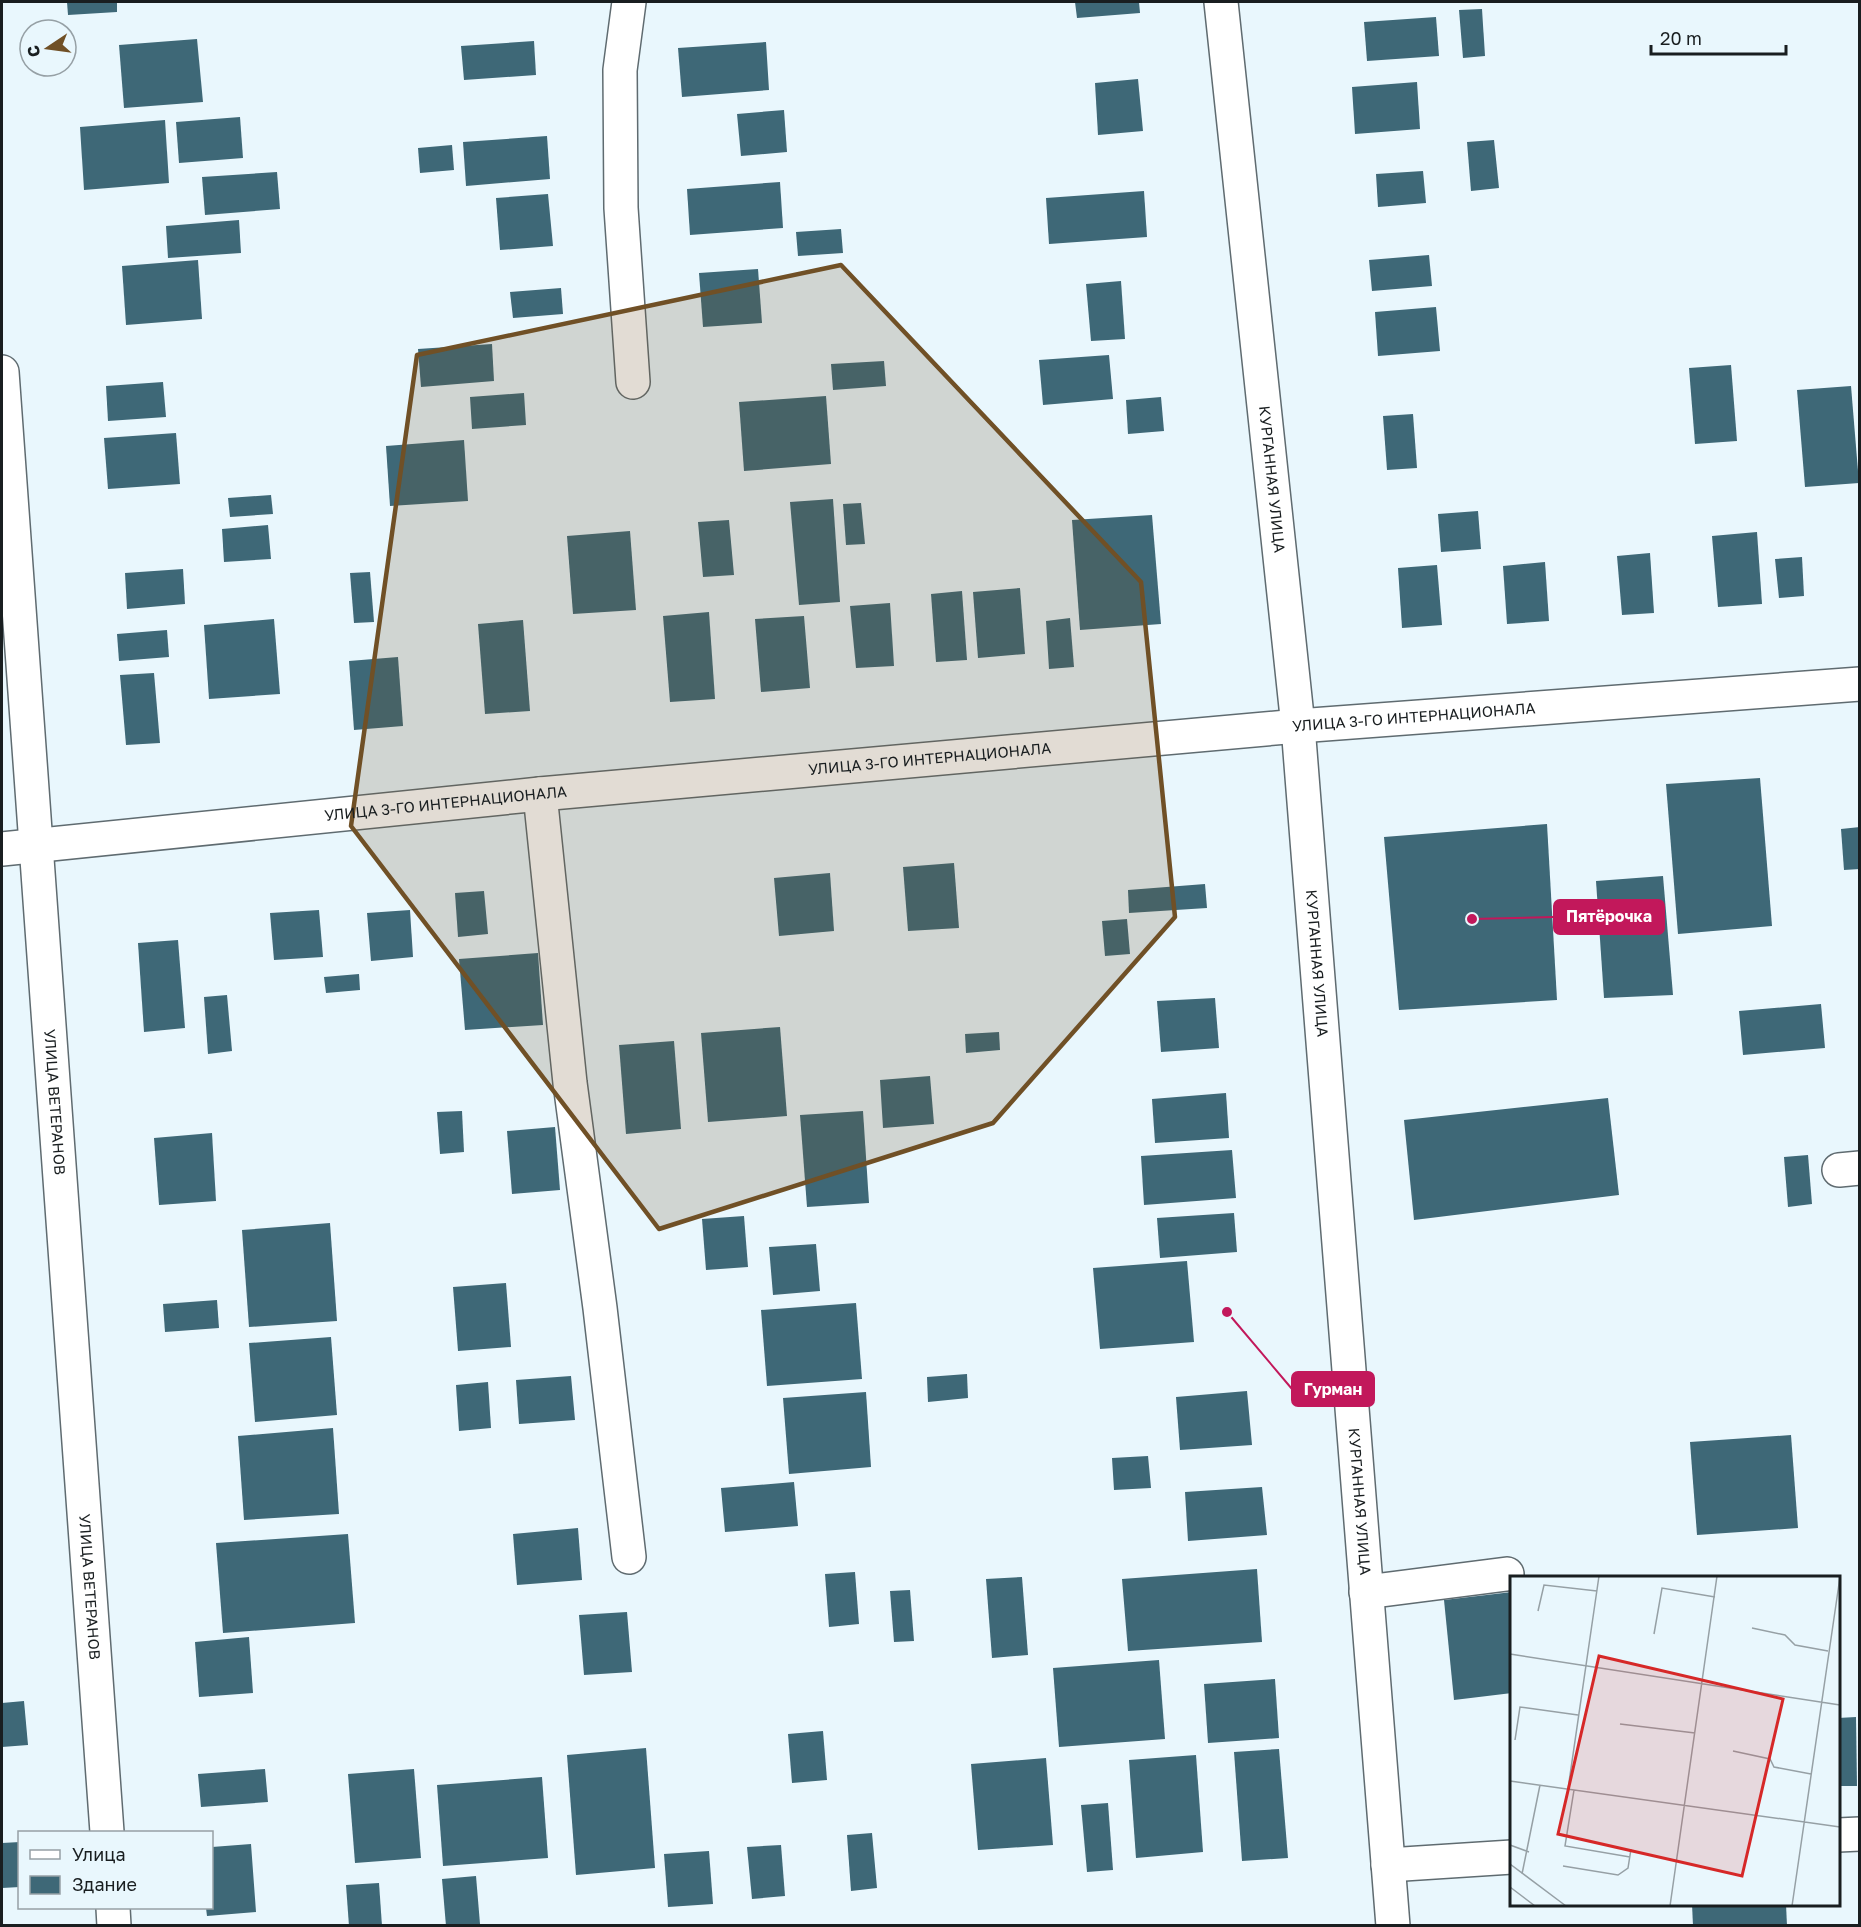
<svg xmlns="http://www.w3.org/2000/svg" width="1861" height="1927" font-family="'Golos Text',sans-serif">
<rect width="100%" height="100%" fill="#e9f7fd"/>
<!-- building -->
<g fill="#3e6877">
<path d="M 67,2 L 117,2 L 117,12 L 68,15 Z"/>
<path d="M 1075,2 L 1139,2 L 1140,13 L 1077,18 Z"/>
<path d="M 1482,9 L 1485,56 L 1463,58 L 1459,10 Z"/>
<path d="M 1436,17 L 1439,56 L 1367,61 L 1364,22 Z"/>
<path d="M 197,39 L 203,102 L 124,108 L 119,45 Z"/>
<path d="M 534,41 L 536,75 L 464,80 L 461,46 Z"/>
<path d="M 766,42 L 769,90 L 682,97 L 678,48 Z"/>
<path d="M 1138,79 L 1143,131 L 1098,135 L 1095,83 Z"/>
<path d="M 1417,82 L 1420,129 L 1355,134 L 1352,87 Z"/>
<path d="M 784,110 L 787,152 L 741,156 L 737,114 Z"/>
<path d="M 240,117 L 243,158 L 179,163 L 176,122 Z"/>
<path d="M 165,120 L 169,183 L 84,190 L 80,127 Z"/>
<path d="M 547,136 L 550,179 L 466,186 L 463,142 Z"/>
<path d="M 1494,140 L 1499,188 L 1471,191 L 1467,142 Z"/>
<path d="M 452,145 L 454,170 L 420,173 L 418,148 Z"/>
<path d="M 1423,171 L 1426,203 L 1378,207 L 1376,174 Z"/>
<path d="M 277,172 L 280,209 L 205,215 L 202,177 Z"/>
<path d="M 780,182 L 783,228 L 690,235 L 687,189 Z"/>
<path d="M 1144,191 L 1147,237 L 1049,244 L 1046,198 Z"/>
<path d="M 548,194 L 553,246 L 500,250 L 496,198 Z"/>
<path d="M 239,220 L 241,253 L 168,258 L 166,226 Z"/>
<path d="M 841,229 L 843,253 L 798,256 L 796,232 Z"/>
<path d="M 1429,255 L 1432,286 L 1372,291 L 1369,260 Z"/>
<path d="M 198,260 L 202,319 L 126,325 L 122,266 Z"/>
<path d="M 758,269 L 762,323 L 703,327 L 699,273 Z"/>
<path d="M 1121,281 L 1125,339 L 1091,341 L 1086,284 Z"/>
<path d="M 561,288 L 563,314 L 513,318 L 510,292 Z"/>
<path d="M 1436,307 L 1440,351 L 1378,356 L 1375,312 Z"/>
<path d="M 492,344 L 494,381 L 421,387 L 418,349 Z"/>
<path d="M 1109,355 L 1113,399 L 1043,405 L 1039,360 Z"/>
<path d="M 884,361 L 886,386 L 833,390 L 831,364 Z"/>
<path d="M 1731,365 L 1737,441 L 1695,444 L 1689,368 Z"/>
<path d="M 163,382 L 166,417 L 108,421 L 106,386 Z"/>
<path d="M 1851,386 L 1859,483 L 1805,487 L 1797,390 Z"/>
<path d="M 524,393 L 526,425 L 472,429 L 470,397 Z"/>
<path d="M 826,396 L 831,464 L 744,471 L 739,402 Z"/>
<path d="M 1161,397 L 1164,431 L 1128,434 L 1126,400 Z"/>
<path d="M 1413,414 L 1417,468 L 1387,470 L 1383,416 Z"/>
<path d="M 176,433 L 180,484 L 108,489 L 104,438 Z"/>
<path d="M 464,440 L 468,501 L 390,506 L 386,446 Z"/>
<path d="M 271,495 L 273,514 L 230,517 L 228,498 Z"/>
<path d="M 833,499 L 840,602 L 799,605 L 790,502 Z"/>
<path d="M 861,503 L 865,544 L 846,545 L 843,504 Z"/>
<path d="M 1478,511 L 1481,549 L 1441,552 L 1438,514 Z"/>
<path d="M 1152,515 L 1161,624 L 1080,630 L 1072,520 Z"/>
<path d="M 729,520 L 734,575 L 703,577 L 698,522 Z"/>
<path d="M 268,525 L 271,559 L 224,562 L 222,529 Z"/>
<path d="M 630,531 L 636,610 L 573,614 L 567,536 Z"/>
<path d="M 1757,532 L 1762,604 L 1718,607 L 1712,536 Z"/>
<path d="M 1650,553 L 1654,613 L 1622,615 L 1617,556 Z"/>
<path d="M 1802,557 L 1804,596 L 1779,598 L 1775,559 Z"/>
<path d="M 1545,562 L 1549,621 L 1507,624 L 1503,566 Z"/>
<path d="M 1437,565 L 1442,625 L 1402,628 L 1398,568 Z"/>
<path d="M 183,569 L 185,604 L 127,609 L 125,573 Z"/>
<path d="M 370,572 L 374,622 L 354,623 L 350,573 Z"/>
<path d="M 1020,588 L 1025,654 L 978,658 L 973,592 Z"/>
<path d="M 962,591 L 967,660 L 936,662 L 931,594 Z"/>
<path d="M 890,603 L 894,666 L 856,668 L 850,606 Z"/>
<path d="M 709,612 L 715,699 L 670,702 L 663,616 Z"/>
<path d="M 804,616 L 810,688 L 761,692 L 755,619 Z"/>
<path d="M 1070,618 L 1074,667 L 1049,669 L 1046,621 Z"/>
<path d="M 274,619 L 280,694 L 209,699 L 204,625 Z"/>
<path d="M 523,620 L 530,711 L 485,714 L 478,624 Z"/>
<path d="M 167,630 L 169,657 L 119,661 L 117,634 Z"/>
<path d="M 398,657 L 403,726 L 354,730 L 349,661 Z"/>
<path d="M 154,673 L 160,743 L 126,745 L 120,675 Z"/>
<path d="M 1760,778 L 1772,926 L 1678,934 L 1666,784 Z"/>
<path d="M 1547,824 L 1557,1000 L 1399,1010 L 1384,837 Z"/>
<path d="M 1860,827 L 1860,869 L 1844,870 L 1841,829 Z"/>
<path d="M 954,863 L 959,928 L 908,931 L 903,867 Z"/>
<path d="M 830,873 L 834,931 L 779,936 L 774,878 Z"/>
<path d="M 1663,876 L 1673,995 L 1604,998 L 1596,881 Z"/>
<path d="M 1205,884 L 1207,908 L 1129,913 L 1128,890 Z"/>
<path d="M 484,891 L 488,934 L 458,937 L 455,893 Z"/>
<path d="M 319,910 L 323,957 L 274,960 L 270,913 Z"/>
<path d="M 410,910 L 413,957 L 371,961 L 367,913 Z"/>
<path d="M 1127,919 L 1130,954 L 1105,956 L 1102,921 Z"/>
<path d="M 178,940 L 185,1028 L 144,1032 L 138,943 Z"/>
<path d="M 538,953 L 543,1025 L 465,1030 L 459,959 Z"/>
<path d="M 359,974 L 360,990 L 326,993 L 324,977 Z"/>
<path d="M 227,995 L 232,1051 L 208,1054 L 204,997 Z"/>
<path d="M 1215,998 L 1219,1048 L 1161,1052 L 1157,1001 Z"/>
<path d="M 1821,1004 L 1825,1048 L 1743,1055 L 1739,1011 Z"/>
<path d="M 780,1027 L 787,1116 L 708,1122 L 701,1033 Z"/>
<path d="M 999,1032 L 1000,1050 L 966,1053 L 965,1034 Z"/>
<path d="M 674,1041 L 681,1129 L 626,1134 L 619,1045 Z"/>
<path d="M 930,1076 L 934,1124 L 883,1128 L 880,1080 Z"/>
<path d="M 1226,1093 L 1229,1138 L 1155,1143 L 1152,1099 Z"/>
<path d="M 1608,1098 L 1619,1195 L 1414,1220 L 1404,1120 Z"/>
<path d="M 462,1111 L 464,1152 L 440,1154 L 437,1112 Z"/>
<path d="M 863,1111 L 869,1203 L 807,1207 L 800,1115 Z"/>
<path d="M 555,1127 L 560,1190 L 512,1194 L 507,1131 Z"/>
<path d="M 212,1133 L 216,1201 L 159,1205 L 154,1138 Z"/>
<path d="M 1232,1150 L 1236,1198 L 1144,1205 L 1141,1156 Z"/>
<path d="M 1808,1155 L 1812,1204 L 1788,1207 L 1784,1157 Z"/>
<path d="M 1234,1213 L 1237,1252 L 1160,1258 L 1157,1218 Z"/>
<path d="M 744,1216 L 748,1267 L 706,1270 L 702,1219 Z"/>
<path d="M 330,1223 L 337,1321 L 249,1327 L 242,1230 Z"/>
<path d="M 816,1244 L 820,1291 L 773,1295 L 769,1247 Z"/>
<path d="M 1187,1261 L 1194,1342 L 1100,1349 L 1093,1268 Z"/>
<path d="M 506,1283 L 511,1347 L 458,1351 L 453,1287 Z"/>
<path d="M 217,1300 L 219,1328 L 165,1332 L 163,1304 Z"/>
<path d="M 856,1303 L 862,1379 L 767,1386 L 761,1310 Z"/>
<path d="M 331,1337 L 337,1415 L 255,1422 L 249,1343 Z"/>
<path d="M 967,1374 L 968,1398 L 928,1402 L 927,1377 Z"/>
<path d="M 571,1376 L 575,1420 L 519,1424 L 516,1380 Z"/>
<path d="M 488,1382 L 491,1428 L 459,1431 L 456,1385 Z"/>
<path d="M 1247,1391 L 1252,1445 L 1180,1450 L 1176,1397 Z"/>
<path d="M 866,1392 L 871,1467 L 789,1474 L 783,1398 Z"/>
<path d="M 333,1428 L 339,1514 L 244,1520 L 238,1436 Z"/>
<path d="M 1791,1435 L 1798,1528 L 1697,1535 L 1690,1442 Z"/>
<path d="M 1148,1456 L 1151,1488 L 1114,1490 L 1112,1458 Z"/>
<path d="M 794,1482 L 798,1526 L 725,1532 L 721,1488 Z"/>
<path d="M 1262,1487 L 1267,1535 L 1188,1541 L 1185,1492 Z"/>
<path d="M 578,1528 L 582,1580 L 517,1585 L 513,1534 Z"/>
<path d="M 348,1534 L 355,1623 L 223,1633 L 216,1543 Z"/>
<path d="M 1257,1569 L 1262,1642 L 1128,1651 L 1122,1579 Z"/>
<path d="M 855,1572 L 859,1624 L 829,1627 L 825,1574 Z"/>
<path d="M 1022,1577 L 1028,1655 L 992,1658 L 986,1579 Z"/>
<path d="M 910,1590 L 914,1641 L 894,1642 L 890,1591 Z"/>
<path d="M 1512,1592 L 1512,1693 L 1454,1700 L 1444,1600 Z"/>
<path d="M 627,1612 L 632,1672 L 584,1675 L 579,1615 Z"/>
<path d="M 249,1637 L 253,1693 L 199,1697 L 195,1642 Z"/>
<path d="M 1159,1660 L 1165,1739 L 1059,1747 L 1053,1668 Z"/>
<path d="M 1275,1679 L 1279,1738 L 1208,1743 L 1204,1684 Z"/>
<path d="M 24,1701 L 28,1745 L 2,1747 L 2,1703 Z"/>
<path d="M 1856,1717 L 1857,1786 L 1838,1786 L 1838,1718 Z"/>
<path d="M 823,1731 L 827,1780 L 792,1783 L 788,1734 Z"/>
<path d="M 646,1748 L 655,1868 L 576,1875 L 567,1755 Z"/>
<path d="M 1279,1749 L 1288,1858 L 1242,1861 L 1234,1752 Z"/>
<path d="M 1196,1755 L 1203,1852 L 1136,1858 L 1129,1760 Z"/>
<path d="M 1046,1758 L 1053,1845 L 978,1850 L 971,1764 Z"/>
<path d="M 265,1769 L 268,1802 L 201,1807 L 198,1774 Z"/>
<path d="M 414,1769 L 421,1858 L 355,1863 L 348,1774 Z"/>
<path d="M 542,1777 L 548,1858 L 443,1866 L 437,1785 Z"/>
<path d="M 1108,1803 L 1113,1870 L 1087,1872 L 1081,1805 Z"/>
<path d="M 872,1833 L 877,1888 L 851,1891 L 847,1835 Z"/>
<path d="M 20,1842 L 20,1887 L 2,1888 L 2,1843 Z"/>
<path d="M 251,1844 L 256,1912 L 207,1916 L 206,1908 L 212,1908 L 212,1847 Z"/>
<path d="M 781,1845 L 785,1896 L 752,1899 L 747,1847 Z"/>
<path d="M 709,1851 L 713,1904 L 668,1907 L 664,1854 Z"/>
<path d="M 476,1876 L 480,1924 L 446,1926 L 442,1879 Z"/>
<path d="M 379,1883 L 382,1926 L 349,1926 L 346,1885 Z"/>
<path d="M 1692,1904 L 1786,1904 L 1787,1926 L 1693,1926 Z"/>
</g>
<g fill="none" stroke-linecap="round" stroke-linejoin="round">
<!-- minor casing -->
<g stroke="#5f6b70" stroke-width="36">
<g id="minor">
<path d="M 629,2 L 620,70 L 621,208 L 633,382"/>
<path id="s1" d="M 1221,2 L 1298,726 L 1393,1926"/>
<path id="s2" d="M 2,372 L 107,1832"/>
<path d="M 540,794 L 570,1083 L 600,1308 L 629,1557"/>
<path id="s3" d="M 2,849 L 540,794 L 1298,726 L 1860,684"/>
<path d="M 1839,1170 L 1860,1168"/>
<path d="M 1366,1592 L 1507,1574"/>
<path d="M 1838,1835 L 1860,1834"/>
<path d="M 1388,1865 L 1512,1857"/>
<path d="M 113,1908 L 114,1926"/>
</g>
</g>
<!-- minor -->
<use href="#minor" stroke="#fff" stroke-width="33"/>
</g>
<!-- marked area -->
<path fill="#705026" fill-opacity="0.2" stroke="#705026" stroke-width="4.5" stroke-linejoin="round" d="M 841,265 L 1141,582 L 1175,917 L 993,1123 L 659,1229 L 351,826 L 417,355 Z"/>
<g text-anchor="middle" stroke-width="6" stroke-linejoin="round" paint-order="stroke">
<!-- street labels -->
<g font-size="15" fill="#191e20" stroke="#e9f7fd">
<text dy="5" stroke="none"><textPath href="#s1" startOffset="480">КУРГАННАЯ УЛИЦА</textPath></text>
<text dy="5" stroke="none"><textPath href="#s3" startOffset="1418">УЛИЦА 3-ГО ИНТЕРНАЦИОНАЛА</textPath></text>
<text dy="5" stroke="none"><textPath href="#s3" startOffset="932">УЛИЦА 3-ГО ИНТЕРНАЦИОНАЛА</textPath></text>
<text dy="5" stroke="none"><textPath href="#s3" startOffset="446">УЛИЦА 3-ГО ИНТЕРНАЦИОНАЛА</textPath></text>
<text dy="5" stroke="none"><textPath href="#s1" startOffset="966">КУРГАННАЯ УЛИЦА</textPath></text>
<text dy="5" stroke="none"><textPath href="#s2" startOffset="732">УЛИЦА ВЕТЕРАНОВ</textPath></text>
<text dy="5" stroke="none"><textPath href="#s1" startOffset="1506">КУРГАННАЯ УЛИЦА</textPath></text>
<text dy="5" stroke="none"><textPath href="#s2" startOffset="1218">УЛИЦА ВЕТЕРАНОВ</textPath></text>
</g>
</g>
<!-- overview -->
<g transform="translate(1510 1576)">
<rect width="330" height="330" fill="#e9f7fd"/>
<path fill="none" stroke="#96a0a5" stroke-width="1.5" d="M 28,35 L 34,9 L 87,15M 242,52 L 275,59 L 285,69 L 318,75M 144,58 L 152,12 L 205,21M 0,78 L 330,129M 110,148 L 185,157M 5,164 L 10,131 L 68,139M 223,175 L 260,183 L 264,191 L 301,198M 0,205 L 330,251M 58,213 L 89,0M 64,214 L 55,270 L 120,281M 0,269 L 19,276M 0,288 L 56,330M 53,290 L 108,299 L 118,292 L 121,273M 12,298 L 30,209M 0,311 L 25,330M 160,330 L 207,0M 282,330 L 330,1"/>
<path fill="#d62828" fill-opacity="0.15" stroke="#d62828" stroke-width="3" d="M 89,80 L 273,123 L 232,300 L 48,258 Z"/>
<rect width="330" height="330" fill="none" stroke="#191e20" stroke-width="3"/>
</g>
<!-- callouts -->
<path fill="none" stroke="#c2185b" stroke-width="2" d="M1472 919L1554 917M1227 1312L1292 1389"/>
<g fill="#c2185b" stroke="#e9f7fd" stroke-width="2">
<circle cx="1472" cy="919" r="6"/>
<circle cx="1227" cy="1312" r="6"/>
</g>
<g fill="#c2185b" stroke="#c2185b" stroke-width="2">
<rect x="1554" y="900" width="110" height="34" rx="6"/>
<rect x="1292" y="1372" width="82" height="34" rx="6"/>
</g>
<g font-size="16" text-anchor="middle" font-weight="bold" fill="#fff">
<text x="1609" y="922">Пятёрочка</text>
<text x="1333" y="1395">Гурман</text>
</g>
<!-- border -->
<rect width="1861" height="1927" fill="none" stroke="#191e20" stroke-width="6"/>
<!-- legend -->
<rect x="18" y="1831" width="195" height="78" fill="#e9f7fd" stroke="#96a0a5" stroke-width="1.5"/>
<rect x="30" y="1850" width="30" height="9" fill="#ffffff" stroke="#96a0a5" stroke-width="1.5"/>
<text x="72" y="1861" font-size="18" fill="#191e20">Улица</text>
<rect x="30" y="1876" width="30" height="18" fill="#3e6877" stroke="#96a0a5" stroke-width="1.5"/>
<text x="72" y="1891" font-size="18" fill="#191e20">Здание</text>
<!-- north arrow -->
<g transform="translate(48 48) rotate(257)"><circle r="28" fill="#e9f7fd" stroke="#96a0a5" stroke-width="1.5"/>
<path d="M0-4.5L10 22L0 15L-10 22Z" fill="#705026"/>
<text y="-9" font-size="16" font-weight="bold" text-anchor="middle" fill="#191e20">С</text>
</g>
<!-- scale -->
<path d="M1651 45v9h135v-9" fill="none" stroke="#191e20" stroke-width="3"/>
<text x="1660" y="45" font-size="18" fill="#191e20" stroke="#e9f7fd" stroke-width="4.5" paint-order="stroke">20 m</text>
</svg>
